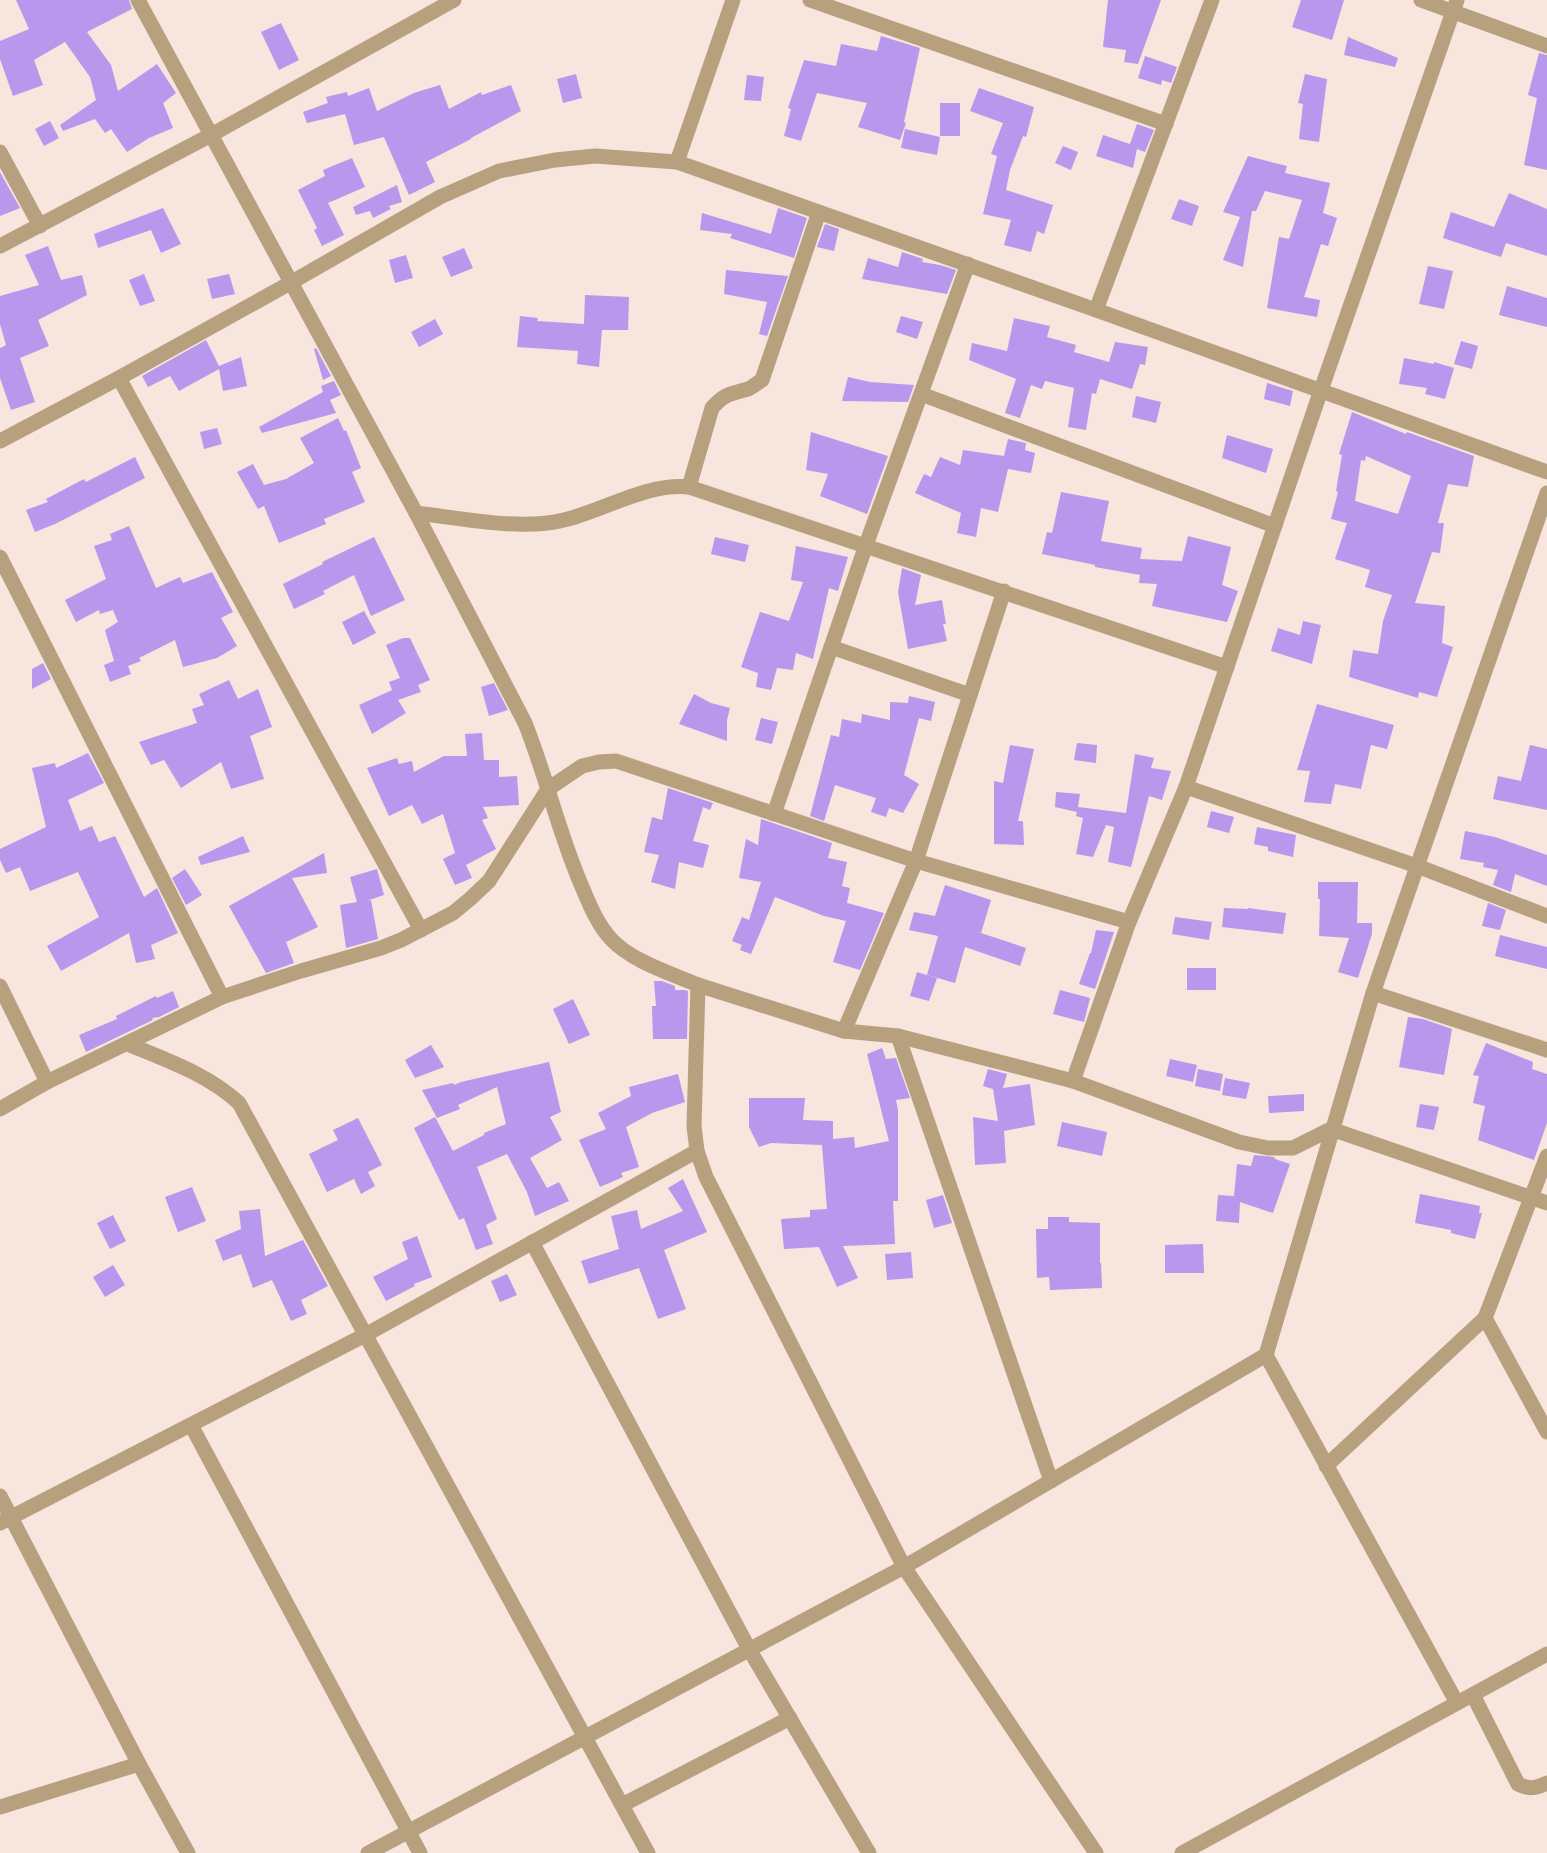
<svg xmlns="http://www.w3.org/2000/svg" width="1547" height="1853" font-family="Merriweather,serif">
<rect width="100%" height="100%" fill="#f7e5de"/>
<!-- building -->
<g fill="#b798ec" fill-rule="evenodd">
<path d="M 16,0 L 129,0 L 132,9 L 87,32 L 111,65 L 118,91 L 157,64 L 176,93 L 163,103 L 173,128 L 149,138 L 127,152 L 111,129 L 105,133 L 95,119 L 63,131 L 60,125 L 96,100 L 90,77 L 65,42 L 34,60 L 43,85 L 13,96 L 0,59 L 0,41 L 29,29 Z"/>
<path d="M 1108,0 L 1161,0 L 1138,64 L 1124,62 L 1126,50 L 1103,47 Z"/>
<path d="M 1301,0 L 1344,0 L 1332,40 L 1292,27 Z"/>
<path d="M 281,23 L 299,60 L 279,70 L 261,32 Z"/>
<path d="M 881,36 L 920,48 L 904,122 L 906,123 L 900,140 L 858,127 L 867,103 L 817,93 L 801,141 L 784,136 L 791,109 L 788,108 L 804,60 L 836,66 L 841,44 L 877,51 Z"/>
<path d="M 1348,37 L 1398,58 L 1395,67 L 1344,55 Z"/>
<path d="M 1539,53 L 1547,55 L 1547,170 L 1524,165 L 1537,98 L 1528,95 Z"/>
<path d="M 1145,56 L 1177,67 L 1171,83 L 1162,80 L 1161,85 L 1138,78 Z"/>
<path d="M 576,74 L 582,98 L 563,103 L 557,79 Z"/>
<path d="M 1305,74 L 1327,79 L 1319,142 L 1299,139 L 1303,104 L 1298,103 Z"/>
<path d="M 747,75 L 764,77 L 761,101 L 744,100 Z"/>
<path d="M 440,85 L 449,109 L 481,92 L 482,95 L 511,85 L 521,111 L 471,138 L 471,139 L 426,162 L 435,182 L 409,195 L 384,137 L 354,145 L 345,114 L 307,123 L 303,112 L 328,103 L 326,97 L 347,92 L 348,96 L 369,88 L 377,111 L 414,93 Z"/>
<path d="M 979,88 L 1034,107 L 1026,137 L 1023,136 L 1010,170 L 1006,190 L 1053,205 L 1044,234 L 1037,231 L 1031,252 L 1004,245 L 1011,220 L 983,214 L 997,156 L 991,154 L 1003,123 L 970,111 Z"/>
<rect x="940" y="103" width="20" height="33"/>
<path d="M 50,121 L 59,138 L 44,146 L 35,129 Z"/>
<path d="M 1137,124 L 1154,130 L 1145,152 L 1137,149 L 1133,168 L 1096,156 L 1103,135 L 1130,144 Z"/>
<path d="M 905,129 L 940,137 L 937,155 L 901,148 Z"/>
<path d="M 1063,146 L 1078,152 L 1071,170 L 1055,163 Z"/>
<path d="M 1248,156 L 1287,166 L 1285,173 L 1330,183 L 1323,213 L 1337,218 L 1328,246 L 1321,244 L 1304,297 L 1320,300 L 1317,317 L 1267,308 L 1279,237 L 1289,239 L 1302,200 L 1265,191 L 1256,211 L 1252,211 L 1243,267 L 1223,260 L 1240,217 L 1223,212 Z"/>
<path d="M 352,158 L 365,187 L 328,203 L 344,235 L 322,246 L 314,230 L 317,228 L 298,190 L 325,176 L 323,170 Z"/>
<path d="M 0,172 L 20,208 L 0,216 Z"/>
<path d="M 397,185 L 402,202 L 389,206 L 391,209 L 373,218 L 370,211 L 356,215 L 353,207 Z"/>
<path d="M 1509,193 L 1547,209 L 1547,256 L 1506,243 L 1501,257 L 1443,238 L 1451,212 L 1494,227 Z"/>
<path d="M 1179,199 L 1199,206 L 1192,226 L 1171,219 Z"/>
<path d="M 163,208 L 181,244 L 161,253 L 151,230 L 98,248 L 94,234 Z"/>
<path d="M 778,208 L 807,218 L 794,258 L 730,238 L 732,234 L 700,230 L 702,213 L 771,234 Z"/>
<path d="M 825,224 L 839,229 L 834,251 L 817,247 Z"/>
<path d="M 48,246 L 61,280 L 82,275 L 87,295 L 38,320 L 49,346 L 20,358 L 35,402 L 11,410 L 0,378 L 0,348 L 6,345 L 0,324 L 0,296 L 39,285 L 25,255 Z"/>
<path d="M 464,248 L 473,268 L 451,277 L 442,257 Z"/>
<path d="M 902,252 L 923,259 L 922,262 L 940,265 L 956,270 L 947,294 L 862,279 L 868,258 L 898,267 Z"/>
<path d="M 406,255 L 413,278 L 395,283 L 389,260 Z"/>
<path d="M 1428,266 L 1453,271 L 1444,309 L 1419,304 Z"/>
<path d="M 726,270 L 788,276 L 767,336 L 759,334 L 767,302 L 724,294 Z"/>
<path d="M 144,274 L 155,301 L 140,306 L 129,280 Z"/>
<path d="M 229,274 L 235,294 L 212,299 L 207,279 Z"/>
<path d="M 1507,286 L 1547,298 L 1547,327 L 1499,315 Z"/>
<path d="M 585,295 L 629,297 L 628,330 L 602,330 L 599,367 L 577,364 L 578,351 L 517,347 L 520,316 L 538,318 L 537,321 L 584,324 Z"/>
<path d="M 901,316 L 923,322 L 917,339 L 896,332 Z"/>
<path d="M 1014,318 L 1050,326 L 1047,337 L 1076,345 L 1074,352 L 1109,362 L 1115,342 L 1148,347 L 1145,365 L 1140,364 L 1132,389 L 1100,379 L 1096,394 L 1092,393 L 1086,430 L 1068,427 L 1074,388 L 1045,381 L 1042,389 L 1031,385 L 1020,418 L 1005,413 L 1016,379 L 969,360 L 972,343 L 1007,351 Z"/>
<path d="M 435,319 L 443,334 L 419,347 L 411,332 Z"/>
<path d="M 206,340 L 219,366 L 241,357 L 247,386 L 223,391 L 219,369 L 179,391 L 170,376 L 148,387 L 142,376 Z"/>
<path d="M 1461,341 L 1478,346 L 1472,369 L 1454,364 Z"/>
<path d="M 316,348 L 331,376 L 323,380 L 314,349 Z"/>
<path d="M 1404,358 L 1434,364 L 1434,362 L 1454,368 L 1445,399 L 1425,394 L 1427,388 L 1399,384 Z"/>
<path d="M 848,377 L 870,382 L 914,385 L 908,402 L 842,401 Z"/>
<path d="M 334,381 L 341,395 L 330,400 L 336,413 L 262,433 L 259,427 L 323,392 L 321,386 Z"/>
<path d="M 1267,383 L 1293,391 L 1290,406 L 1264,399 Z"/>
<path d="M 1136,396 L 1161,402 L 1156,423 L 1132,417 Z"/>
<path d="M 1352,412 L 1406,434 L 1407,432 L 1474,456 L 1468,487 L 1448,484 L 1438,523 L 1444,523 L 1440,553 L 1432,552 L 1415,603 L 1445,606 L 1442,643 L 1453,647 L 1437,697 L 1419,692 L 1418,698 L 1349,677 L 1353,650 L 1378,654 L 1383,621 L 1392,595 L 1365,587 L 1370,570 L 1335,559 L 1347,523 L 1331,519 L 1338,492 L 1336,491 L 1342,455 L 1339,454 ZM 1366,456 L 1411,476 L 1398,514 L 1355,501 L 1361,460 L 1365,461 Z"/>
<path d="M 338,418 L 344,431 L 346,430 L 361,468 L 352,472 L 365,502 L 324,519 L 326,524 L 279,543 L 264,506 L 258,509 L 237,472 L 253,464 L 264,485 L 286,479 L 314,463 L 300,438 Z"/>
<path d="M 217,428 L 222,444 L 204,449 L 200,432 Z"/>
<path d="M 811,432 L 888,456 L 867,514 L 820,496 L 828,474 L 806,470 Z"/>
<path d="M 1227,435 L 1273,449 L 1266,473 L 1222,458 Z"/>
<path d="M 1008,439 L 1026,443 L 1025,450 L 1035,453 L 1031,473 L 1008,469 L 998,512 L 981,508 L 976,537 L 957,533 L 961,513 L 915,493 L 924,474 L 931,477 L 940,457 L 960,465 L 963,450 L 1004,456 Z"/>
<path d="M 135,457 L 145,478 L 55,524 L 35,532 L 26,510 L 48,502 L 46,499 L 84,479 L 86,482 Z"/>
<path d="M 1061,492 L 1109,501 L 1101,541 L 1142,548 L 1140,559 L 1182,561 L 1188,536 L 1231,547 L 1222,585 L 1238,591 L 1227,622 L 1152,606 L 1157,584 L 1139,583 L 1140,575 L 1095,567 L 1095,565 L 1042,554 L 1047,532 L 1052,533 Z"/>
<path d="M 129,526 L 156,588 L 180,577 L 183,583 L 212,572 L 233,612 L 221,618 L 237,646 L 217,658 L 183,667 L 175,640 L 139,658 L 141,661 L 128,666 L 131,674 L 110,682 L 104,665 L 114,661 L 105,630 L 118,622 L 113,610 L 100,614 L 99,610 L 76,622 L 65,600 L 106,579 L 94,546 L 112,540 L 110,534 Z"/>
<path d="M 374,537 L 405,600 L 371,616 L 354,575 L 323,591 L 325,594 L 294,609 L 283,584 L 323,564 L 322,562 Z"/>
<path d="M 715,537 L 749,545 L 745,562 L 711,554 Z"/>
<path d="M 796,546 L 848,557 L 838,591 L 829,588 L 813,659 L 796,653 L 793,670 L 777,668 L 771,690 L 756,687 L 758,673 L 741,667 L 760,612 L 789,621 L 803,582 L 791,580 Z"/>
<path d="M 902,568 L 921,575 L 915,605 L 942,600 L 946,624 L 943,624 L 947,641 L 908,649 L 898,592 Z"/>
<path d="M 364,611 L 376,633 L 353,645 L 342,622 Z"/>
<path d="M 1303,621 L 1321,625 L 1312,664 L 1271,651 L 1278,628 L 1300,635 Z"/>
<path d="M 403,638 L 410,638 L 430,680 L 418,685 L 421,692 L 398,700 L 406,713 L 372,734 L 359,705 L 392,690 L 389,682 L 400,678 L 386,645 Z"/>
<path d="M 43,663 L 51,679 L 32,689 L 32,669 Z"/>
<path d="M 229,680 L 238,699 L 258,689 L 272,727 L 250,736 L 264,779 L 231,789 L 221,762 L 181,788 L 164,760 L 151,765 L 139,742 L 197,723 L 192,709 L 204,705 L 199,694 Z"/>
<path d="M 494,683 L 508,710 L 489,716 L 481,687 Z"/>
<path d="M 694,694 L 711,703 L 730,708 L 727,720 L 727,741 L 679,724 Z"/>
<path d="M 909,696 L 935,702 L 931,721 L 919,718 L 904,775 L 919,784 L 903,813 L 889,808 L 886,817 L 871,812 L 876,798 L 835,785 L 824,821 L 810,816 L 831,735 L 839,737 L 842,719 L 861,723 L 862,714 L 890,720 L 890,702 L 908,703 Z"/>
<path d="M 1317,704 L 1394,725 L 1387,749 L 1371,745 L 1361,789 L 1335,784 L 1331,804 L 1304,802 L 1310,771 L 1297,770 Z"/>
<path d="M 761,718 L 778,722 L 772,744 L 755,740 Z"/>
<path d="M 482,733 L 484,760 L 499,760 L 499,777 L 517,776 L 519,805 L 483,807 L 488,818 L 482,820 L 496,849 L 466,865 L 472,878 L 455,885 L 443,859 L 455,853 L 443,814 L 422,824 L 412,805 L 389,816 L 367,768 L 397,758 L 399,764 L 412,761 L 414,772 L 444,756 L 467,756 L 465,734 Z"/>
<path d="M 1077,743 L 1097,745 L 1096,763 L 1074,760 Z"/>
<path d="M 1010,745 L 1034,749 L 1018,821 L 1023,821 L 1024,845 L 994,844 L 994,781 L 1003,783 Z"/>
<path d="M 1530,745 L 1547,749 L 1547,810 L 1493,799 L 1498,776 L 1521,781 Z"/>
<path d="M 88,753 L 104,783 L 68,800 L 80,831 L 92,826 L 99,842 L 115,836 L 144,897 L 157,888 L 178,933 L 151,945 L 155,959 L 136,963 L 129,933 L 61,971 L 47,946 L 99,917 L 78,872 L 30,891 L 20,867 L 6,873 L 0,860 L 0,849 L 46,827 L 32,768 L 55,763 L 56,768 Z"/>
<path d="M 1135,754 L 1154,758 L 1151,768 L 1171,771 L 1162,800 L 1149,796 L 1131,867 L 1108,862 L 1114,827 L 1106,825 L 1093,857 L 1076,854 L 1083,818 L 1076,816 L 1077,812 L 1055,807 L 1056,792 L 1080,794 L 1078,807 L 1126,813 Z"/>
<path d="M 668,788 L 713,803 L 710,810 L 703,807 L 693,841 L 709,845 L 703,868 L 679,862 L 675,889 L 651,882 L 659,855 L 644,852 L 652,817 L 662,820 Z"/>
<path d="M 1211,811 L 1234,817 L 1229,833 L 1207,827 Z"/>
<path d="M 761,819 L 832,843 L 828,858 L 847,862 L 842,886 L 850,888 L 847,903 L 884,913 L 860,970 L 833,962 L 846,921 L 824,916 L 775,897 L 751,954 L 740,950 L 742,945 L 732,941 L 742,917 L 749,920 L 761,882 L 739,878 L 746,839 L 758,845 Z"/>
<path d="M 1257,827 L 1296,835 L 1293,857 L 1268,851 L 1268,847 L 1254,844 Z"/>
<path d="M 1465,831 L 1495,837 L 1547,855 L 1547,886 L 1515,874 L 1511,892 L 1493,885 L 1498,870 L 1483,867 L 1484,863 L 1460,859 Z"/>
<path d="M 243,836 L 250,852 L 201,865 L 198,857 Z"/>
<path d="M 324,853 L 327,873 L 292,878 L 318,927 L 286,942 L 294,963 L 266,973 L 229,906 Z"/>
<path d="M 185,869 L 202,895 L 186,905 L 172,878 Z"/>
<path d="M 377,869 L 384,895 L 366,901 L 371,900 L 378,939 L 346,948 L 340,905 L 357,902 L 350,877 Z"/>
<path d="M 1318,882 L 1358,882 L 1357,923 L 1372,923 L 1372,934 L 1358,978 L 1338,972 L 1349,938 L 1319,936 L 1320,899 L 1318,899 Z"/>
<path d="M 945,885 L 991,900 L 981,933 L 1026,948 L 1020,966 L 965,947 L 955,983 L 927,975 L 938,936 L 909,930 L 914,912 L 935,916 Z"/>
<path d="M 1488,903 L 1506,910 L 1500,930 L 1482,926 Z"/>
<path d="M 1224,908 L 1248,909 L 1248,908 L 1286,913 L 1283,934 L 1222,927 Z"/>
<path d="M 1175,917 L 1212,922 L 1209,940 L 1172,934 Z"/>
<path d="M 1096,930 L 1114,932 L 1095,989 L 1079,984 L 1090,953 L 1091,953 Z"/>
<path d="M 1500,935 L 1547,947 L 1547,969 L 1495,956 Z"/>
<rect x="1187" y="968" width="29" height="22"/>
<path d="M 917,972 L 937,978 L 929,1001 L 910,996 Z"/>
<path d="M 654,981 L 662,981 L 675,986 L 675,990 L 684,990 L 688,991 L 687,1039 L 653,1039 L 652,1006 L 656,1006 Z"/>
<path d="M 1060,990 L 1090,998 L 1084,1022 L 1053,1014 Z"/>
<path d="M 173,991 L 179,1007 L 159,1017 L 152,1018 L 153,1020 L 86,1052 L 79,1035 L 117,1019 L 116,1016 L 156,996 L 157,998 Z"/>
<path d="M 573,999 L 590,1035 L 569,1044 L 553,1009 Z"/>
<path d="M 1408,1017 L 1423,1019 L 1452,1029 L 1444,1075 L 1399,1067 Z"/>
<path d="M 1486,1043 L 1533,1062 L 1532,1069 L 1547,1074 L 1547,1123 L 1534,1160 L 1478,1140 L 1485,1106 L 1473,1103 L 1479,1076 L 1473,1075 Z"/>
<path d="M 431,1045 L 444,1067 L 415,1078 L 405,1060 Z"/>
<path d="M 882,1048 L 886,1059 L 896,1058 L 910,1098 L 896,1100 L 898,1110 L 898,1201 L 893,1201 L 895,1244 L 843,1246 L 858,1278 L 837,1287 L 819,1247 L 784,1249 L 781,1219 L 810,1217 L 810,1210 L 827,1209 L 822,1145 L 771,1143 L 759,1147 L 749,1127 L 749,1098 L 805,1098 L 803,1120 L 833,1121 L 833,1139 L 854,1137 L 855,1148 L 889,1141 L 867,1054 Z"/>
<path d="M 1170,1059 L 1197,1065 L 1193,1082 L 1166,1076 Z"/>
<path d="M 549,1062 L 561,1112 L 550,1117 L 562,1140 L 530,1158 L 547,1188 L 559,1182 L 569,1201 L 535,1216 L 527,1192 L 507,1154 L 477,1167 L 497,1219 L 486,1225 L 493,1244 L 476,1250 L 464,1218 L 459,1220 L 414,1128 L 435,1117 L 453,1151 L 484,1135 L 484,1133 L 506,1124 L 497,1087 L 458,1105 L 460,1109 L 437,1118 L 422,1090 L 453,1083 L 454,1085 L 461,1082 Z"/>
<path d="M 988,1069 L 1007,1074 L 1003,1088 L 1030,1084 L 1035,1125 L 1004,1131 L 1006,1163 L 975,1165 L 973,1117 L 998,1121 L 993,1089 L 983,1086 Z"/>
<path d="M 1198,1069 L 1223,1074 L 1220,1091 L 1195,1086 Z"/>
<path d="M 678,1074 L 685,1102 L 652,1113 L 626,1127 L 639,1167 L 621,1173 L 623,1177 L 600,1187 L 579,1140 L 606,1129 L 598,1113 L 631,1096 L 629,1087 Z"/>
<path d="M 1225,1078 L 1250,1083 L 1246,1099 L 1222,1095 Z"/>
<path d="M 1304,1094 L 1304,1111 L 1269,1113 L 1268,1096 Z"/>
<path d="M 1420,1104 L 1439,1107 L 1434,1130 L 1416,1127 Z"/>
<path d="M 358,1118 L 382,1165 L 368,1172 L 375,1186 L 361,1194 L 354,1179 L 327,1192 L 309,1154 L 338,1140 L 333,1130 Z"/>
<path d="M 1062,1122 L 1107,1132 L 1102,1156 L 1057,1146 Z"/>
<path d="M 1254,1155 L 1274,1157 L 1275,1159 L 1290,1164 L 1273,1213 L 1240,1202 L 1239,1223 L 1216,1221 L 1218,1195 L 1234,1196 L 1237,1164 L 1251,1166 Z"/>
<path d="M 683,1179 L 707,1232 L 664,1250 L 686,1309 L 658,1319 L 639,1268 L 589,1284 L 581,1261 L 619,1249 L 611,1216 L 637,1210 L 641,1229 L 683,1211 L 668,1188 Z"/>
<path d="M 192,1187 L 206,1221 L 178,1232 L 165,1197 Z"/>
<path d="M 1420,1194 L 1480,1206 L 1479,1213 L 1482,1213 L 1475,1239 L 1451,1233 L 1451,1230 L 1415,1223 Z"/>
<path d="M 943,1195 L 952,1223 L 934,1228 L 926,1200 Z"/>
<path d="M 260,1209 L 265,1256 L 303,1240 L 328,1286 L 301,1300 L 307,1314 L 291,1321 L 272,1280 L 253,1288 L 241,1254 L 223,1261 L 215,1240 L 241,1229 L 239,1211 Z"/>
<path d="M 113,1215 L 126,1241 L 110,1249 L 97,1223 Z"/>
<path d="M 1048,1217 L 1069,1217 L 1069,1222 L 1100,1223 L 1100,1263 L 1101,1263 L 1102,1288 L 1050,1290 L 1049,1277 L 1037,1278 L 1036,1229 L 1048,1229 Z"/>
<path d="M 417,1236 L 432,1277 L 414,1284 L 415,1286 L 386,1301 L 373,1277 L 408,1259 L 402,1242 Z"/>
<path d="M 1203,1244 L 1204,1273 L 1165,1273 L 1165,1245 Z"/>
<path d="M 911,1252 L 913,1278 L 887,1280 L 885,1254 Z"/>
<path d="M 113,1265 L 125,1285 L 105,1297 L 93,1277 Z"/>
<path d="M 507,1274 L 517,1295 L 500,1302 L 491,1281 Z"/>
</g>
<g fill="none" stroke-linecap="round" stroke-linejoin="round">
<!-- minor -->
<g stroke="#b7a07d" stroke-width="15">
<path d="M 138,0 L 416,513 L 525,723 C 547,778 559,835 583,889 C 590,906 598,925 611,939 C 631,961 670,973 698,985 L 694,1126 L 697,1151 L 706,1177 L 904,1567 L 1096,1853"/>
<path d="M 810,0 L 1166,124"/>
<path d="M 1421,0 L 1547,46"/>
<path d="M 0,152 L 40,226"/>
<path d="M 677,162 L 733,0"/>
<path d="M 0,246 L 211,135 L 454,0"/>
<path d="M 1096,310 L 1212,0"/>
<path d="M 119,378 L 421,930"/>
<path d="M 921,394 L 1275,526"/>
<path d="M 0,441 L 119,378 L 292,282 L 440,197 L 499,171 L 555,160 L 595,156 L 677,162 L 1096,310 L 1547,472"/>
<path d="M 689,487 L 712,408 C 725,393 731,394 748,389 C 753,387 757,383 762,380 L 819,212"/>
<path d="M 416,513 C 460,518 521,531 564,520 C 606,510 645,483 689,487 L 1227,667"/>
<path d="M 0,557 L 222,997"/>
<path d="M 831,647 L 970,695"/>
<path d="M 1186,787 L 1417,866 L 1547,916"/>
<path d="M 774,814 L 866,545 L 968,264"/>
<path d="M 698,985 L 844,1031 L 898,1036 L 1073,1081 L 1239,1142 L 1268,1148 L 1293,1148 L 1331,1129 L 1547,1203"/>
<path d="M 0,986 L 47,1082"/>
<path d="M 1373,993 L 1547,1050"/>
<path d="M 844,1031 L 916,861 L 1004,591"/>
<path d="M 898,1036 L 1051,1481"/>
<path d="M 128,1044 C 166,1060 208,1074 239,1103 C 377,1352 510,1604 648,1853"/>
<path d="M 1073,1081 L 1129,922 L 1186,787 L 1321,390 L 1457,0"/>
<path d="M 0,1109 L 47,1082 L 222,997 L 301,971 L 381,948 L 401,940 L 453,913 L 470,899 L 489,881 L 548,789 L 582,766 L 599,762 L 616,761 L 916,861 L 1129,922"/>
<path d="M 532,1242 L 749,1649 L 869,1853"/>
<path d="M 1485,1318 L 1547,1432"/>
<path d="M 191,1425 L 420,1853"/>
<path d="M 1326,1466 L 1485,1318 L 1547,1156"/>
<path d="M 0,1496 L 139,1764 L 188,1853"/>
<path d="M 0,1523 L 367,1334 L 697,1151"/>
<path d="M 1473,1695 L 1518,1784 C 1530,1790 1536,1788 1547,1783"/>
<path d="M 1457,1703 L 1266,1355 L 1373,993 L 1547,493"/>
<path d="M 622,1805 L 790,1718"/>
<path d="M 0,1807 L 139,1764"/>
<path d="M 368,1853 L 904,1567 L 1266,1355"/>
</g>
<!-- tertiary -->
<path stroke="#b7a07d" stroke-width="15" d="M 1182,1853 L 1547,1654"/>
</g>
</svg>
